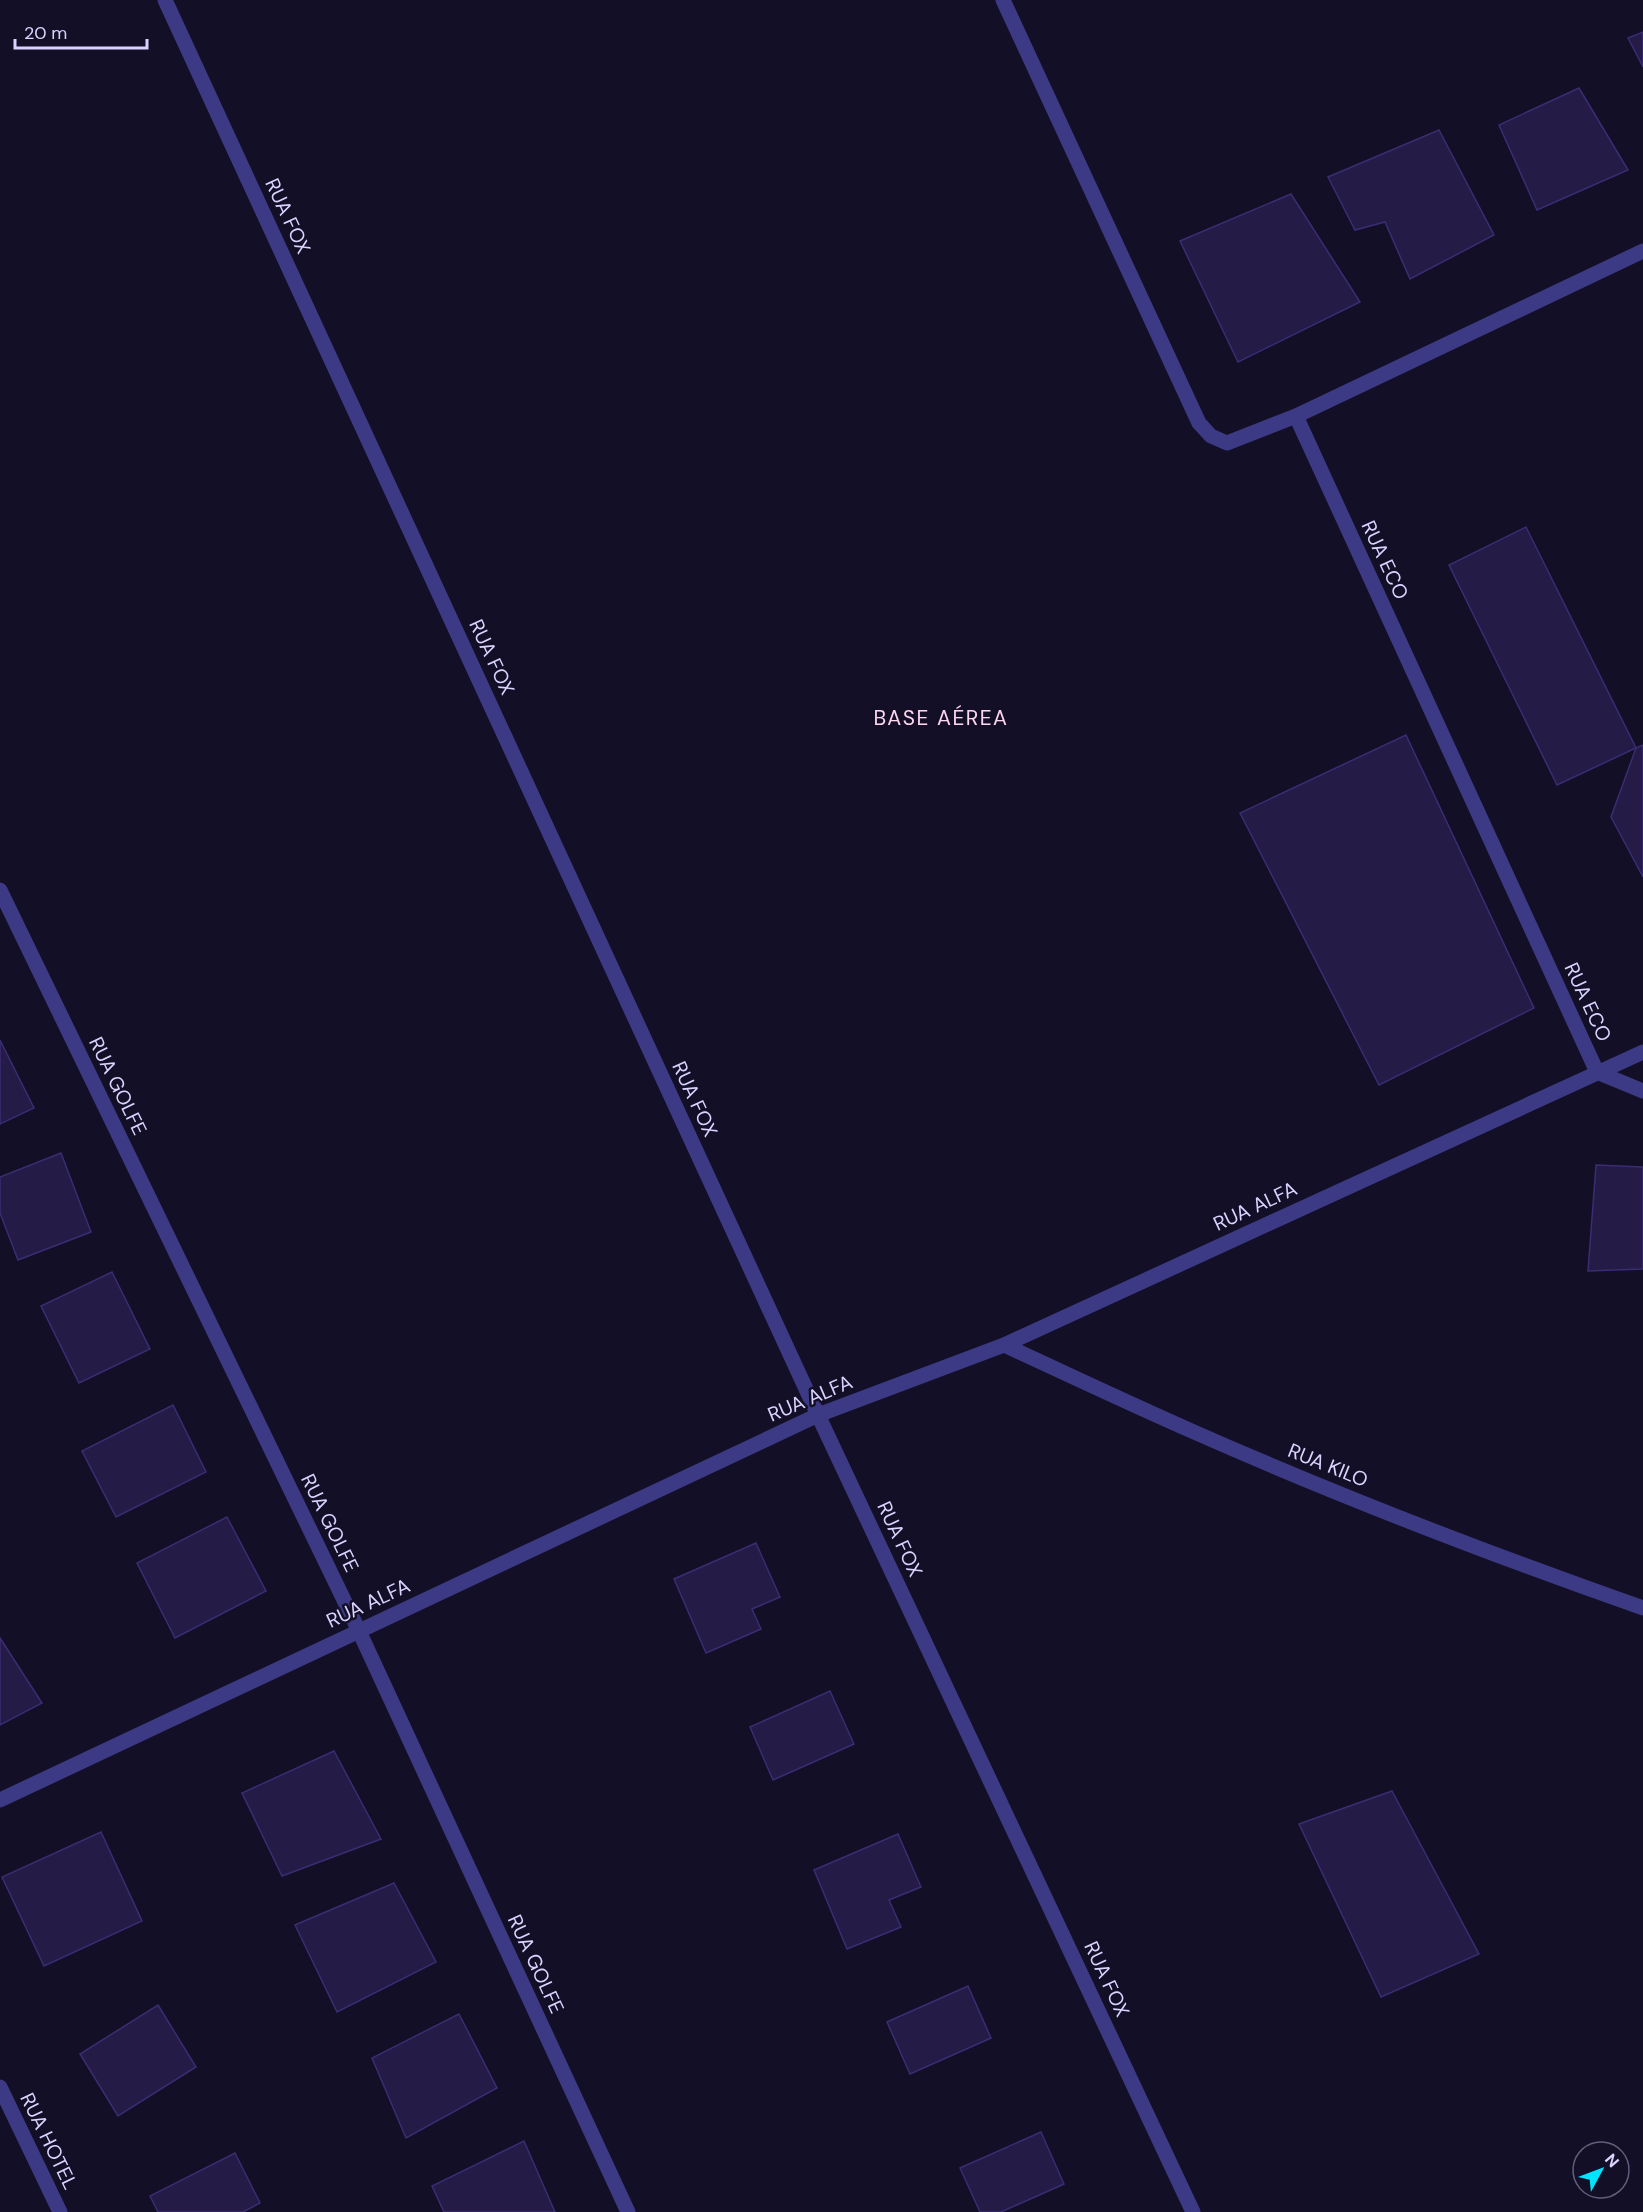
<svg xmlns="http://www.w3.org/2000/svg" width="1643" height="2212" font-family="'DM Sans',sans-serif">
<rect width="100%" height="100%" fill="#130f26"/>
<!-- building -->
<g fill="#241b47" stroke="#3b2d73" stroke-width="1.5">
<path d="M 1643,32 L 1643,67 L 1628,38 Z"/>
<path d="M 1579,88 L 1628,170 L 1537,210 L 1499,125 Z"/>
<path d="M 1439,130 L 1494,235 L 1410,279 L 1385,222 L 1355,230 L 1328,177 Z"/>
<path d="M 1291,194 L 1360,302 L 1238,362 L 1180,241 Z"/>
<path d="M 1526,527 L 1636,748 L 1557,785 L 1449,565 Z"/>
<path d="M 1406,735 L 1534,1008 L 1379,1085 L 1240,813 Z"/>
<path d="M 1643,745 L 1643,877 L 1611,817 L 1636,748 Z"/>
<path d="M 0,1040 L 34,1108 L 0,1124 Z"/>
<path d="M 61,1153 L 91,1232 L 18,1260 L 0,1213 L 0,1177 Z"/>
<path d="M 1596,1165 L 1643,1167 L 1643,1269 L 1588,1271 Z"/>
<path d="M 112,1272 L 150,1349 L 79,1383 L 41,1306 Z"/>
<path d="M 173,1405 L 206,1472 L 116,1517 L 82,1451 Z"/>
<path d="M 227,1517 L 266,1591 L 175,1638 L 137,1563 Z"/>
<path d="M 756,1543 L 780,1597 L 752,1609 L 761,1629 L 706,1653 L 674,1579 Z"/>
<path d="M 0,1638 L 42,1703 L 0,1725 Z"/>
<path d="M 830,1691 L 854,1744 L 773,1780 L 750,1727 Z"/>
<path d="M 334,1751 L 381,1839 L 282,1876 L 242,1793 Z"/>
<path d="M 1392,1791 L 1479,1954 L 1381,1997 L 1299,1824 Z"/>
<path d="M 101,1832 L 142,1921 L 44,1966 L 2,1877 Z"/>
<path d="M 898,1834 L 921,1887 L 889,1900 L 901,1927 L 847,1949 L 814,1870 Z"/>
<path d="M 394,1883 L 436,1962 L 337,2012 L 295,1925 Z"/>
<path d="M 968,1986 L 991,2038 L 910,2074 L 887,2022 Z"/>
<path d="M 158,2005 L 196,2067 L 118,2116 L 80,2054 Z"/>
<path d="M 459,2014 L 497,2088 L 406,2138 L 372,2058 Z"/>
<path d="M 1041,2132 L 1064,2184 L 1001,2212 L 980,2212 L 960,2168 Z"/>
<path d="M 524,2141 L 555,2212 L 444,2212 L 432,2186 Z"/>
<path d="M 235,2153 L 260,2203 L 243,2212 L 158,2212 L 150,2196 Z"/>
</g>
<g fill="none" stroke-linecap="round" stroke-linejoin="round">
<!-- minor -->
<g stroke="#3d3a85" stroke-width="15">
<path d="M 165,0 L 818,1415 L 1193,2212"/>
<path d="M 1003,0 L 1199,423 L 1211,436 L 1227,443 L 1296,416 L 1643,251"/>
<path d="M 1296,416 L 1597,1072 L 1643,1091"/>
<path d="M 0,890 L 359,1631 L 628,2212"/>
<path d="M 1004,1345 C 1067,1374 1130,1404 1194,1432 C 1341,1497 1492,1555 1643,1608"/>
<path d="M 0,1800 L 818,1415 L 1004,1345 L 1643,1052"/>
<path d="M 0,2087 L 60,2212"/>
</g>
</g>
<g text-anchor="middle" stroke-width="5" stroke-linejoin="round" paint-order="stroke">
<!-- street labels -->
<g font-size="20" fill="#d9d4ff" stroke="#130f26">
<text transform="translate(288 216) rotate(65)" y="7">RUA FOX</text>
<text transform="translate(1385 560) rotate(65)" y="7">RUA ECO</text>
<text transform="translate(492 657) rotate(65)" y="7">RUA FOX</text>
<text transform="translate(1588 1002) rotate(65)" y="7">RUA ECO</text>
<text transform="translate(118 1086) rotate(64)" y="7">RUA GOLFE</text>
<text transform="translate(695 1099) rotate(65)" y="7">RUA FOX</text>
<text transform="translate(1255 1206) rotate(-25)" y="7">RUA ALFA</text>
<text transform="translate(810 1398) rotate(-23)" y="7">RUA ALFA</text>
<text transform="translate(1328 1465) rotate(22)" y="7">RUA KILO</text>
<text transform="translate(330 1523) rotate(64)" y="7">RUA GOLFE</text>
<text transform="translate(900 1539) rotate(65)" y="7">RUA FOX</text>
<text transform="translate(368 1603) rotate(-25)" y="7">RUA ALFA</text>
<text transform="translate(536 1964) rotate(65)" y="7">RUA GOLFE</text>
<text transform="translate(1107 1979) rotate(65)" y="7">RUA FOX</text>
<text transform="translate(49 2141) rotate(64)" y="7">RUA HOTEL</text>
</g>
<!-- neighbourhood labels -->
<g font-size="21" letter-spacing="1.5" fill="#ffd6f0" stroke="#130f26">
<text x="941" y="725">BASE AÉREA</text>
</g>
</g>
<!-- north arrow -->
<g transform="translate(1601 2170) rotate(49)"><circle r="28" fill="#130f26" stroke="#625e7d" stroke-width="1.5"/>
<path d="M0-4.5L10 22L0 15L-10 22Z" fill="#00e5ff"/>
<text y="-9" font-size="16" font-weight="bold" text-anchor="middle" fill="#d9d4ff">N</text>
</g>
<!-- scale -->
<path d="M15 39v9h132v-9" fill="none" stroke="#d9d4ff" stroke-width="3"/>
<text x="24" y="39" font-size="18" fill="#d9d4ff" stroke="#130f26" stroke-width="4.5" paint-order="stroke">20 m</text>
</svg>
